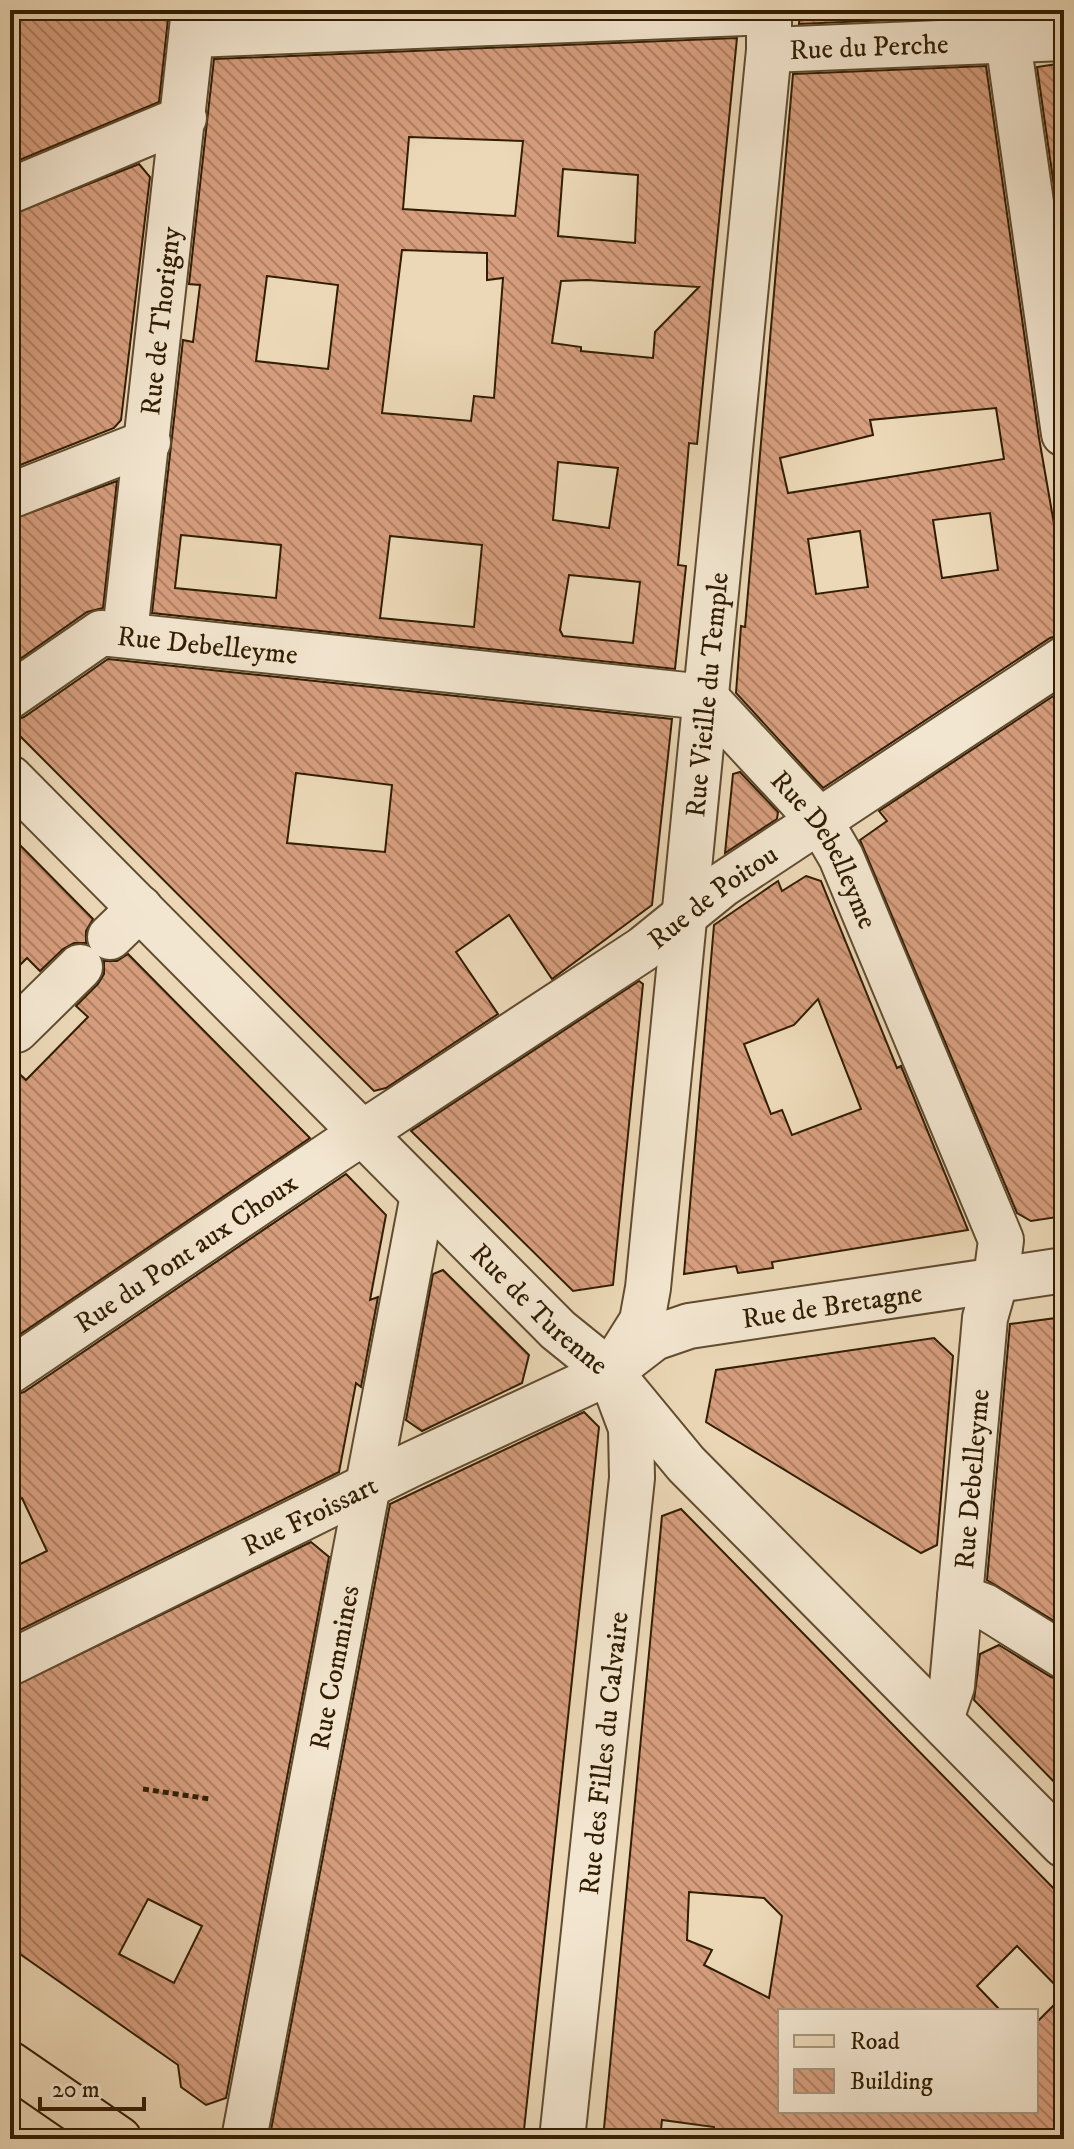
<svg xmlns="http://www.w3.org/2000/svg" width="1074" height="2149" font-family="'IM FELL DW Pica',serif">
<defs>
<pattern id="building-back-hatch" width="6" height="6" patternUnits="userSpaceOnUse" patternTransform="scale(2)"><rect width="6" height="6" fill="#d79e7e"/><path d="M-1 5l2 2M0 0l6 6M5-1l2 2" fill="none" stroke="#af8065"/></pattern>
</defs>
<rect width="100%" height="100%" fill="#ecd8b7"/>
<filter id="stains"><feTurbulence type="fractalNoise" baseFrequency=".0025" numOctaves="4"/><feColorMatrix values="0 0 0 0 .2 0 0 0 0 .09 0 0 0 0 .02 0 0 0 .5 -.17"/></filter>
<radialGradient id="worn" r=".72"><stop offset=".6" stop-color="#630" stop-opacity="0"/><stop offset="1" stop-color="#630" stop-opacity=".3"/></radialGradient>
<!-- building -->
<g fill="url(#building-back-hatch)" stroke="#311d02" stroke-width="2" fill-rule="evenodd">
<path d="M 10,10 L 169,10 L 159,102 L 10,164 Z"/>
<path d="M 800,10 L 984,10 L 984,16 L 799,24 Z"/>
<path d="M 737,38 L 697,444 L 689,443 L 684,501 L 678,565 L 686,566 L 675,669 L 152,613 L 183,340 L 193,342 L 200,285 L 189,284 L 214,59 ZM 409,137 L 523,141 L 515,216 L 403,209 ZM 563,169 L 638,175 L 635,243 L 558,236 ZM 402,250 L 487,253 L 487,280 L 503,278 L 494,398 L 474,396 L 471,421 L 382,413 ZM 267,276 L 338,285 L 328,369 L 256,361 ZM 587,280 L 699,287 L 655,332 L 653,358 L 581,351 L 581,347 L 552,343 L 561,281 ZM 558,462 L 618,468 L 609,528 L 553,520 ZM 181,535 L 281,545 L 276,598 L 175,588 ZM 390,536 L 482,545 L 474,627 L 380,618 ZM 569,575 L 640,582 L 633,643 L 563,636 L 560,630 Z"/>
<path d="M 1064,63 L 1064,257 L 1037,67 Z"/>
<path d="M 986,66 L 1039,438 L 1064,581 L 1064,634 L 1050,638 L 823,788 L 736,693 L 741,626 L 745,627 L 793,74 ZM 996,408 L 1004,459 L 788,493 L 780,458 L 873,435 L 870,420 ZM 990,513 L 998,570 L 942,578 L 933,520 ZM 860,531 L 868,587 L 816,594 L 808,539 Z"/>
<path d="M 139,164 L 150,177 L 121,420 L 114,428 L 10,469 L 10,215 Z"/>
<path d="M 117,481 L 103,608 L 87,612 L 10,666 L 10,520 Z"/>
<path d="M 108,659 L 672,719 L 652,905 L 552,979 L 509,915 L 456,952 L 498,1014 L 386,1088 L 374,1091 L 10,726 L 10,721 L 24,717 ZM 296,773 L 392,785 L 385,852 L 287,843 Z"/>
<path d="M 1064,689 L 1064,1216 L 1031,1221 L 1017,1213 L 860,840 L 887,821 L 879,811 Z"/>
<path d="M 740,772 L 778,812 L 777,819 L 725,853 L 733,774 Z"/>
<path d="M 10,835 L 93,919 L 86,931 L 86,943 L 74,943 L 63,949 L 40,971 L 27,958 L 10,975 Z"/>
<path d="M 806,876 L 821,881 L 897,1068 L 901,1066 L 968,1230 L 772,1262 L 773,1268 L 738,1273 L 736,1266 L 684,1274 L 714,925 L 778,881 L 782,891 ZM 818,999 L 861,1109 L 792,1135 L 782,1110 L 771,1114 L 744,1044 L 794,1025 Z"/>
<path d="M 128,954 L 310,1138 L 10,1341 L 10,1065 L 26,1080 L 88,1017 L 76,1006 L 98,984 L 104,974 L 104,961 L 117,961 Z"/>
<path d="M 639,981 L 643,984 L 613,1285 L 573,1291 L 411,1131 Z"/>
<path d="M 346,1174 L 386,1215 L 370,1300 L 378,1297 L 361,1387 L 356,1383 L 339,1472 L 10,1635 L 10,1569 L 47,1551 L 22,1498 L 10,1504 L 10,1396 L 24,1392 Z"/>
<path d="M 443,1270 L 529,1355 L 522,1383 L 422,1431 L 406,1420 L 433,1274 Z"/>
<path d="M 1064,1317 L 1064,1627 L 987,1580 L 1010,1324 Z"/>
<path d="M 934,1338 L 953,1356 L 937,1545 L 921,1553 L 706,1422 L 716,1370 Z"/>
<path d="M 584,1412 L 599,1427 L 523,2139 L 284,2139 L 271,2130 L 390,1504 Z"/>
<path d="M 681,1509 L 1064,1899 L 1064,1994 L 1017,1946 L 977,1986 L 1001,2011 L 780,2011 L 780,2111 L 1036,2111 L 1036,2023 L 1064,1995 L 1064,2139 L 713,2139 L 714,2127 L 662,2120 L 660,2139 L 603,2139 L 662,1516 ZM 689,1892 L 764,1898 L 782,1916 L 769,1998 L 704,1965 L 712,1950 L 687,1940 Z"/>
<path d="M 311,1542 L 329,1557 L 226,2098 L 206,2105 L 181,2087 L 178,2065 L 10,1947 L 10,1688 ZM 148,1899 L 202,1926 L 174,1983 L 119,1954 Z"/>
<path d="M 999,1645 L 1051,1677 L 1064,1681 L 1064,1792 L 974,1700 L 980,1654 Z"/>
</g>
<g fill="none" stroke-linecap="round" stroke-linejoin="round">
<!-- minor casing -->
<g stroke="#604c2f" stroke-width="48">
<g id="minor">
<path d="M 193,35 L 769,12"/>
<path d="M 1008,41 L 1064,434"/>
<path id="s1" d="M 769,50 L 1064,38"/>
<path d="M 10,191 L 184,118"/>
<path d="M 10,496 L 148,442"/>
<path id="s2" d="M 125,633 L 194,10"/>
<path id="s3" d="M 10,696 L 101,633 L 705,697 L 820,821 L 841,857 L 1001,1240 L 996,1279 L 985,1318 L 952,1686 L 941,1719"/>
<path id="s4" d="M 10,778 L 558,1330 L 610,1372 L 686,1464 L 1064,1845"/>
<path d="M 110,937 L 140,908"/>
<path d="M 16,1030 L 80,967"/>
<path id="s5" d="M 10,1371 L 335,1151 L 643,949 L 722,885 L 1064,659"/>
<path id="s6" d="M 610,1372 L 642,1321 L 648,1288 L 769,50 L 769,10"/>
<path d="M 960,1597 L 984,1606 L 1064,1656"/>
<path id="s7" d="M 10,1663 L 412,1464 L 610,1372 L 654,1338 L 689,1326 L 1064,1270"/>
<path id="s8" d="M 244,2139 L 423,1195"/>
<path id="s9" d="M 562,2139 L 632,1478 L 631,1428 L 616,1388"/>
</g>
</g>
<!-- major casing -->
<g stroke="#311d02" stroke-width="48">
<path id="major" d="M 10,2064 L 119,2139"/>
</g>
<!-- path -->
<path stroke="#311d02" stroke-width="5" stroke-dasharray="6 4" stroke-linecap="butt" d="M 143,1789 L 210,1799"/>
<!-- minor -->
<use href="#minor" stroke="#f3e6d0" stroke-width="44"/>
<!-- major -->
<use href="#major" stroke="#ecd8b7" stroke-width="44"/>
</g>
<g text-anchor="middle" stroke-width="6" stroke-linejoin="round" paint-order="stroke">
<!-- street labels -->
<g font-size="28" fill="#311d02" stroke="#f3e6d0">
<text dy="10" stroke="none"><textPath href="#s1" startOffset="100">Rue du Perche</textPath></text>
<text dy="10" stroke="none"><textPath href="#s2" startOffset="314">Rue de Thorigny</textPath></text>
<text dy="10" stroke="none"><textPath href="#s3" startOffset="218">Rue Debelleyme</textPath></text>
<text dy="10" stroke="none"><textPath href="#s6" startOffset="690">Rue Vieille du Temple</textPath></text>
<text dy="10" stroke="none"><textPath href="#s3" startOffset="914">Rue Debelleyme</textPath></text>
<text dy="10" stroke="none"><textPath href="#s5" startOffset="848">Rue de Poitou</textPath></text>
<text dy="10" stroke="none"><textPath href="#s5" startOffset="212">Rue du Pont aux Choux</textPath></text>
<text dy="10" stroke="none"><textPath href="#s7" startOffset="904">Rue de Bretagne</textPath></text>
<text dy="10" stroke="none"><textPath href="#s4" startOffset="750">Rue de Turenne</textPath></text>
<text transform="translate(971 1479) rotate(-85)" y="10">Rue Debelleyme</text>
<text dy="10" stroke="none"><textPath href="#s7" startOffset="334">Rue Froissart</textPath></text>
<text dy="10" stroke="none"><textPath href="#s8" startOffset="480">Rue Commines</textPath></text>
<text dy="10" stroke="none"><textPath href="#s9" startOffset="388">Rue des Filles du Calvaire</textPath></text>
</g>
</g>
<!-- margin -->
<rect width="1074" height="2149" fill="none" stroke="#ecd8b7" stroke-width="40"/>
<rect x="12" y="12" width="1050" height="2125" fill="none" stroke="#311d02" stroke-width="4"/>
<rect x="20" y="20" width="1034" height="2109" fill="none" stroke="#311d02" stroke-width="2"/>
<!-- legend -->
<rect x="778" y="2009" width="260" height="104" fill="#f3e6d0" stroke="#a5967e" stroke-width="2"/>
<rect x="794" y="2035" width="40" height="12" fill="#ecd8b7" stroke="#a5967e" stroke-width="2"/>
<text x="850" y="2049" font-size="24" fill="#311d02">Road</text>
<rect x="794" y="2069" width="40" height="24" fill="url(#building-back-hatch)" stroke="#a5967e" stroke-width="2"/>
<text x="850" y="2089" font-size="24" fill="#311d02">Building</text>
<!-- scale -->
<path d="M40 2097v12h104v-12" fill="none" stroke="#311d02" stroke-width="4"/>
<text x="52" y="2097" font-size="24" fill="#311d02" stroke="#f3e6d0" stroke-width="6" paint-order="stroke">20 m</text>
<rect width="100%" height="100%" filter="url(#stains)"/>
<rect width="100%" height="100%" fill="url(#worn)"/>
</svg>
